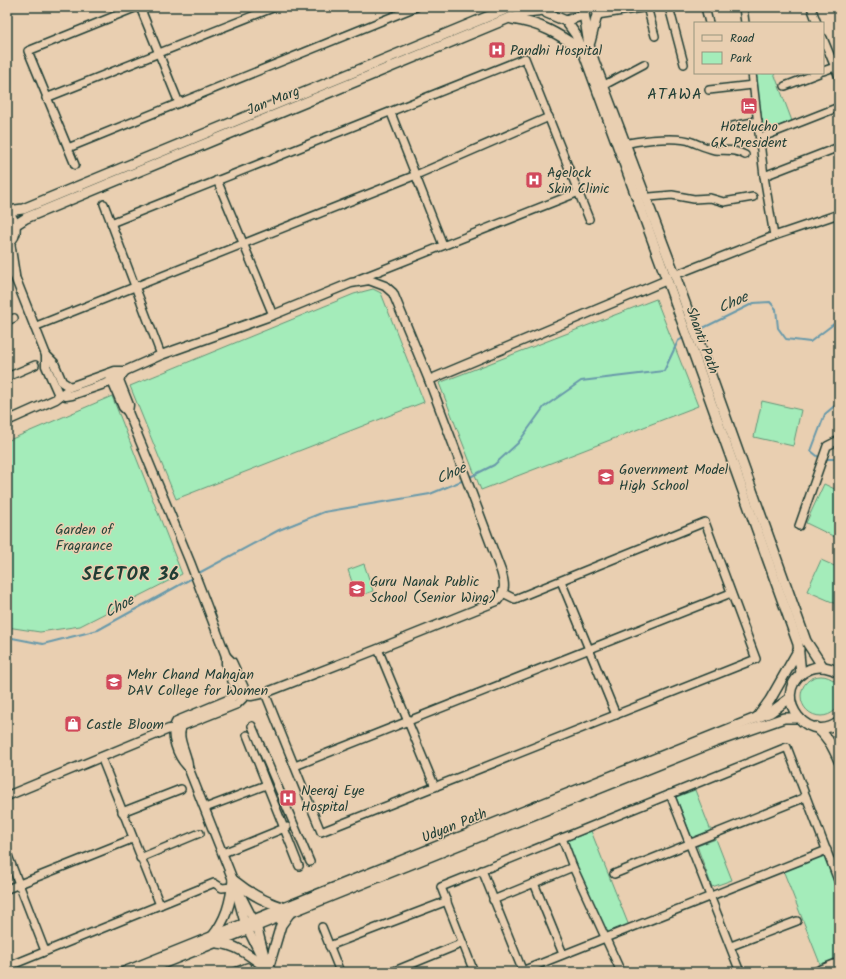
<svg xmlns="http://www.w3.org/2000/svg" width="846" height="979" font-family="Kalam,sans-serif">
<rect width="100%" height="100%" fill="#e9cfb1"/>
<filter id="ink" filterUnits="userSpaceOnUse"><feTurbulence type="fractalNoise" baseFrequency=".025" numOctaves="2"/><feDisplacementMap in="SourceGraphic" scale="8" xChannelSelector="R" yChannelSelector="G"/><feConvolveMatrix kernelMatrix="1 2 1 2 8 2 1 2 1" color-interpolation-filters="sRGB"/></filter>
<g filter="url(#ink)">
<!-- green -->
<g fill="#a4ecba" stroke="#629477">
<path d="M 756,73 L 774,73 L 792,121 L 763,132 Z"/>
<path d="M 373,289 L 381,293 L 424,402 L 176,499 L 130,386 L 354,294 Z"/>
<path d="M 656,299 L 698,406 L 481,490 L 439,383 Z"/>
<path d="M 112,396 L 182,574 L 80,626 L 40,632 L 7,627 L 7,441 Z"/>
<path d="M 762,401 L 801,410 L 793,446 L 754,437 Z"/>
<path d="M 824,484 L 839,491 L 839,539 L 806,523 Z"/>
<path d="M 821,560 L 839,568 L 839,605 L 807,591 Z"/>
<path d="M 364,564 L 373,591 L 357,597 L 348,570 Z"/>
<circle cx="821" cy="696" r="20"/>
<path d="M 695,790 L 711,831 L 692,838 L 676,797 Z"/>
<path d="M 591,831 L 629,926 L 604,935 L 567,841 Z"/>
<path d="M 716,839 L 732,880 L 712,887 L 697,846 Z"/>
<path d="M 826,853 L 839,889 L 839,959 L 821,966 L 783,870 Z"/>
</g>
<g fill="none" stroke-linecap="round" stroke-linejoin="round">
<!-- stream -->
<g stroke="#6899aa" stroke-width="2">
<path d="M 697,331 L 754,303 L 770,302 L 776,309 L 778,328 L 786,339 L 810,342 L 835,323 L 839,322"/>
<path d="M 839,402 L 825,414 L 811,451 L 821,459 L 839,459"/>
<path d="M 468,478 L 494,465 L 518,443 L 544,407 L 581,381 L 664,371 L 678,341 L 685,337"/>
<path d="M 197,574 L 279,530 L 324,512 L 430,494 L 464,480"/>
<path d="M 7,637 L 43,644 L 98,630 L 194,577"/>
</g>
<!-- minor casing -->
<g stroke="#1f3d34" stroke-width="10">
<g id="minor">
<path d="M 140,7 L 179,103"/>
<path d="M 647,7 L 655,36"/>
<path d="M 669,7 L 684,64"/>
<path d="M 705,7 L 709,23"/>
<path d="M 743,7 L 745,23"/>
<path d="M 811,7 L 817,23"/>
<path d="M 597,15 L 649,7"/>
<path d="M 823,38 L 839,77"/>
<path d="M 823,71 L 835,67"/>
<path d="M 752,73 L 764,176 L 774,236"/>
<path d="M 608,83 L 644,64"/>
<path d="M 785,86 L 819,73"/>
<path d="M 709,90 L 753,85"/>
<path d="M 46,98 L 275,7"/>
<path d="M 391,113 L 443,245"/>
<path d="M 733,126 L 758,121"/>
<path d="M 760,138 L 839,107"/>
<path d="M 629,143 C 643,140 679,136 692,142 C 700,145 706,148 715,150 C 727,151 735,149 745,155"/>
<path d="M 68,148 L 416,7"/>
<path d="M 75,165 L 28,51 L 137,7"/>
<path d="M 764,176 L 839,147"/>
<path d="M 217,180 L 273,315"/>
<path d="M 650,197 L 672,195 L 694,199 L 710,198 L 724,202 L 753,197"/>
<path d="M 104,204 L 161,355"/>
<path d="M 111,223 L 525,58 L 589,219"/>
<path d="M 675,275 L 774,236 L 839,214"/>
<path d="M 359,279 L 579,192"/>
<path d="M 7,321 L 14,318"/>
<path d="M 34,327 L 416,175 L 549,117"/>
<path d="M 7,377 L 35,365"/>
<path d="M 799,526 L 827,446 L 839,440"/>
<path d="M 561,581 L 616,715"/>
<path d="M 378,649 L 435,787"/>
<path d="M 265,693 L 321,832 L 756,659 L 705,522 L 515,599 L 503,593"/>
<path d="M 252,726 L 310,862"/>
<path d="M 247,735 L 299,866"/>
<path d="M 101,757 L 160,905"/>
<path d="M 295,766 L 731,593"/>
<path d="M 670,794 L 740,972"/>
<path d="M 205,808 L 266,785"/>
<path d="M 122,812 L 181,789"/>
<path d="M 562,838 L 573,867 L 621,972"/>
<path d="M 7,853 L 45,951"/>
<path d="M 223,853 L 287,827"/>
<path d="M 140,858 L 200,833"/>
<path d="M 482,870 L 523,972"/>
<path d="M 614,874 L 806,797"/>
<path d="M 534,883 L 563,954"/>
<path d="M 7,889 L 132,839"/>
<path d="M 493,900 L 573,867"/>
<path d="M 322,927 L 340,972"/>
<path d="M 329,946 L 447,901"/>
<path d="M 731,946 L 797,921"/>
<path d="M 7,967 L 214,883 L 222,888 L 232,887"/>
<path d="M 522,971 L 827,850"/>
<path d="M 235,972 L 247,967"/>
<path d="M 392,972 L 463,943"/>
<path d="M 474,972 L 441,887 L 787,747 L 839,883"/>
<path d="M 814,972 L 839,962"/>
</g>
</g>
<!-- tertiary casing -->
<g stroke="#1f3d34" stroke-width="11">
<g id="tertiary">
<path d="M 10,242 L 15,275"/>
<path d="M 7,265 L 15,277 L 46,355 L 46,366 L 58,393 L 66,396 L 72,395 L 119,379 L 125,371"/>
<path d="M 46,355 L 54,363 L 62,382 L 70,387 L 115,371 L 125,371 L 161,355 L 273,315 L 351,283 L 369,280 L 385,286 L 393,293 L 429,380 L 501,571 C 505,584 506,591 497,601 L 378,649 L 265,693 L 251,696 L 235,694"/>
<path d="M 109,374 L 123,407 L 128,412 L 190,562 L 226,656 L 226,664 L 236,690 L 234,696 L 230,699 L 177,721 C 168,734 178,757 188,767 L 233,880 L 257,927 L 268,969"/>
<path d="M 117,375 L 129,405 L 128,412"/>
<path d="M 429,380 L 667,280"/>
<path d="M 7,421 L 56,399 L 65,392"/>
<path d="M 188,767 C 188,754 176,739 182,726 L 237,704 L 243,698 L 244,688 L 232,662 L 226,656"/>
<path d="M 7,796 L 169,729 L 181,729"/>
<path d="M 237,895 L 245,924 L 261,956"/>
</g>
</g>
<!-- secondary casing -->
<g stroke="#1f3d34" stroke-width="12">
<g id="secondary">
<path d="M 542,7 L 547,13 L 566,21 L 580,16 L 588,7"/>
<path d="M 584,13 L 589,45 L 594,61 L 675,275 L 806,641 L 823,667"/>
<path d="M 512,19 C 541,23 558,34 582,50"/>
<path d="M 566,21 L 576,35 L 584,54 L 667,280 L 798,644 L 801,674"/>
<path d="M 590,42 L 597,15 L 602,7"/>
<path d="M 7,211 C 16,221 20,235 7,244"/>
<path d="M 8,211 L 23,209 L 511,7"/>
<path d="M 15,225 L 26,218 L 509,18 L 527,12 L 544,10"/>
<path d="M 839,673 C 831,667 819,665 810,669 C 767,687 803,748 839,722"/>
<path d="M 757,718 L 770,700 L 799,649"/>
<path d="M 816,727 C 828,737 833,747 839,761"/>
<path d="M 233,880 C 250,894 265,902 285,908"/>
<path d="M 212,937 C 226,920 231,902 233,880"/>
<path d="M 217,943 C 237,944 253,958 268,969 L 281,925 L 289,914"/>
<path d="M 124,972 L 771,712 L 790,698"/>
<path d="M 142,972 L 715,742 L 784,718 L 799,718"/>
</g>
</g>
<!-- minor -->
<use href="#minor" stroke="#e9cfb1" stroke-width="7"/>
<!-- tertiary -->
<use href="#tertiary" stroke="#e9cfb1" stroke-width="8"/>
<!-- secondary -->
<use href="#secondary" stroke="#e9cfb1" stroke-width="9"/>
</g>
</g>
<!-- icons -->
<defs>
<g id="hospital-square" transform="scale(0.9)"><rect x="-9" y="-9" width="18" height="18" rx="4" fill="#d1495b" stroke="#e9cfb1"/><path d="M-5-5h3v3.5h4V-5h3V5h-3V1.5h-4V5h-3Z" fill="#fff"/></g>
<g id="hotel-square" transform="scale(0.9)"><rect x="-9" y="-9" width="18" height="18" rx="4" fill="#d1495b" stroke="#e9cfb1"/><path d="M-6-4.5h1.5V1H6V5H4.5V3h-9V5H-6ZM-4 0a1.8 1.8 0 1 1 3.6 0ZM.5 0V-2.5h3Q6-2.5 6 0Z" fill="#fff"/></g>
<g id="school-square" transform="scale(0.9)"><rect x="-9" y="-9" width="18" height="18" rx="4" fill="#d1495b" stroke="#e9cfb1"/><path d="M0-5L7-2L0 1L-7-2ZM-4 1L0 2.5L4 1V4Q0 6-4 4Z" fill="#fff"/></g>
<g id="university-square" transform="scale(0.9)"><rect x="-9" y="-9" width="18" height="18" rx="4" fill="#d1495b" stroke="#e9cfb1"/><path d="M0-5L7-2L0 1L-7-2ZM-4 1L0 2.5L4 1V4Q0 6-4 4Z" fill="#fff"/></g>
<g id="shop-square" transform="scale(0.9)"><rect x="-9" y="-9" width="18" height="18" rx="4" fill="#d1495b" stroke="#e9cfb1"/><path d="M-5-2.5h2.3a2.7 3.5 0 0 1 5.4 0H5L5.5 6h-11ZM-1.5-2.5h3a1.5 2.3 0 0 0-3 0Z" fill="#fff"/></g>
</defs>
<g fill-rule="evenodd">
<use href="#hospital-square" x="497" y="50"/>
<use href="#hotel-square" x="749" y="106"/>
<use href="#hospital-square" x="534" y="180"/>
<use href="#school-square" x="606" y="477"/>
<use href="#school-square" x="357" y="589"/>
<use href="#university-square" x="114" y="682"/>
<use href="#shop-square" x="73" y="724"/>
<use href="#hospital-square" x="288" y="798"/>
</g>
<g text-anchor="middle" stroke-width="3" stroke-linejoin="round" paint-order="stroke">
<!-- poi labels -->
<g font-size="14" fill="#1f3d34" stroke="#e9cfb1" text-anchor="start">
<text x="510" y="55">Pandhi Hospital</text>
<text x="749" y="131" text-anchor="middle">Hotelucho<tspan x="749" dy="16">GK President</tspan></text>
<text x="547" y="177">Agelock<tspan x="547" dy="16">Skin Clinic</tspan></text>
<text x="619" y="474">Government Model<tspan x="619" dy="16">High School</tspan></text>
<text x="370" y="586">Guru Nanak Public<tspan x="370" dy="16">School (Senior Wing)</tspan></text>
<text x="127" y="679">Mehr Chand Mahajan<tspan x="127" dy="16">DAV College for Women</tspan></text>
<text x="86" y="729">Castle Bloom</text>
<text x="301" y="795">Neeraj Eye<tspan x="301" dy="16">Hospital</tspan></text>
</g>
<!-- street labels -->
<g font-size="14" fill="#1f3d34" stroke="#e9cfb1">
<text transform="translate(273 100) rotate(-22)" y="5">Jan Marg</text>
<text transform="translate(703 340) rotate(70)" y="5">Shanti Path</text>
<text transform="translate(454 825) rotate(-22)" y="5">Udyan Path</text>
</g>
<!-- park labels -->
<g font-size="14" fill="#26463b" stroke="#e9cfb1">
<text x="84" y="534">Garden of<tspan x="84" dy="16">Fragrance</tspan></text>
</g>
<!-- water labels -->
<g font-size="15" font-style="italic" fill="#25453e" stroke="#e9cfb1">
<text transform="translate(733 302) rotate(-24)" y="5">Choe</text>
<text transform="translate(451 473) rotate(-24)" y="5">Choe</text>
<text transform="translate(119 606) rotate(-29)" y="5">Choe</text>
</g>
<!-- quarter labels -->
<g font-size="16" letter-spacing="1" fill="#1f3d34" stroke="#e9cfb1">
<text x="675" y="99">ATAWA</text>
</g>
<!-- district labels -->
<g font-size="18" font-weight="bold" letter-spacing="1" fill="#1f3d34" stroke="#e9cfb1">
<text x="131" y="580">SECTOR 36</text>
</g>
</g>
<!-- margin -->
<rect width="846" height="979" fill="none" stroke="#e9cfb1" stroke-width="24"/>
<rect x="12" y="12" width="822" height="955" fill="none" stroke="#1f3d34" stroke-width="1.5" filter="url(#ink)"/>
<!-- legend -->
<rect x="694" y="22" width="130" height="52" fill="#e9cfb1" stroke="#98957f"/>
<rect x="702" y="35" width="20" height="6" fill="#e9cfb1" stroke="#98957f"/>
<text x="730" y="42" font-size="12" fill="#1f3d34">Road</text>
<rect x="702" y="52" width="20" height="12" fill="#a4ecba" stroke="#98957f"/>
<text x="730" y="62" font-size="12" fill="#1f3d34">Park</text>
</svg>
